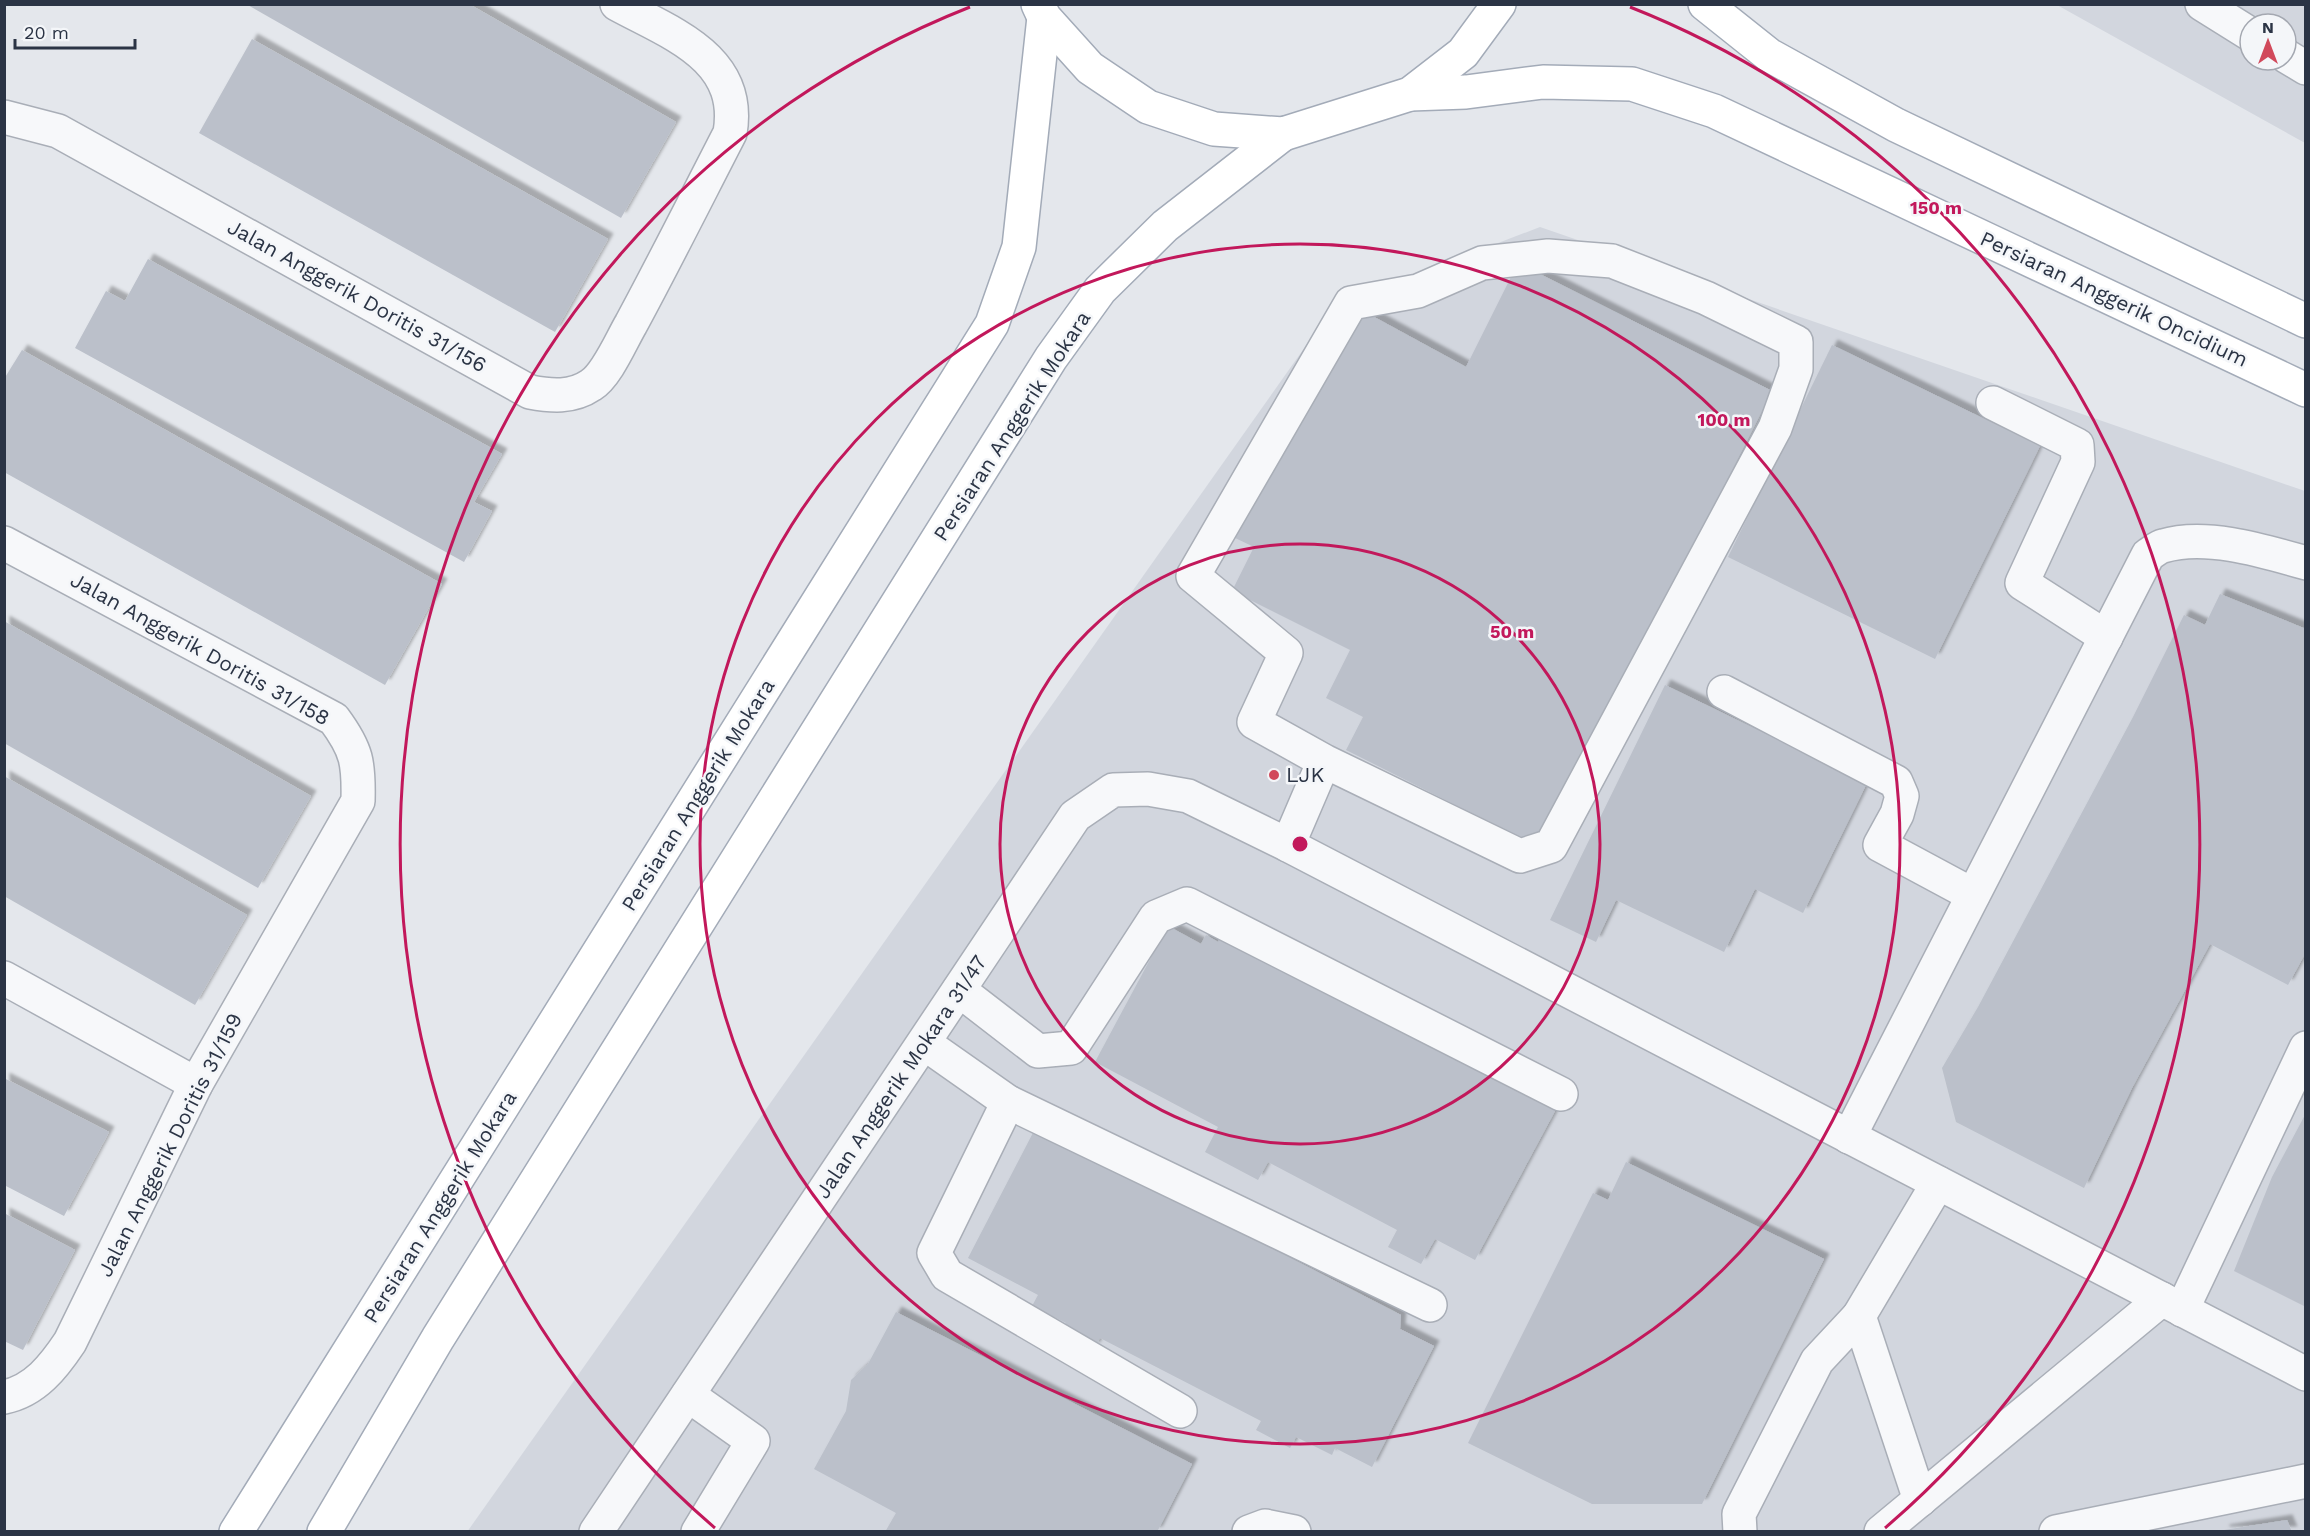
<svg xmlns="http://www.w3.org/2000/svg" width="2310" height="1536" font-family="'Work Sans',sans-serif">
<defs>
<filter id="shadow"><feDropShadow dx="5.5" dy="-5.5" stdDeviation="1.5" flood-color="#0004"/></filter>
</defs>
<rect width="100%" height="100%" fill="#e4e7ec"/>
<!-- built -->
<g fill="#d2d6de" fill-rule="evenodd">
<path d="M 2057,5 L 2305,5 L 2305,143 ZM 2250,24 L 2286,24 L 2286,60 L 2250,60 Z"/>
<path d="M 1540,227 L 2305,491 L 2305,1531 L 467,1532 L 1334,306 Z"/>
</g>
<!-- building -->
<g fill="#bbc0ca" filter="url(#shadow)">
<path d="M 246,4 L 469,4 L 676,122 L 621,218 Z"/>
<path d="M 252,39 L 608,239 L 555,332 L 199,133 Z"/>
<path d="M 148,259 L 502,454 L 474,502 L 492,511 L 464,562 L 75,348 L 106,291 L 125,301 Z"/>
<path d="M 1518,263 L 1772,391 L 1541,848 L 1346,750 L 1363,717 L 1326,698 L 1350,650 L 1232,591 L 1254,547 L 1233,537 L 1365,312 L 1466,367 Z"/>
<path d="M 1832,345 L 2040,446 L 1935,659 L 1728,557 Z"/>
<path d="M 22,350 L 442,584 L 385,685 L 4,472 L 4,379 Z"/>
<path d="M 2220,594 L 2306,629 L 2306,952 L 2288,985 L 2210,944 L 2132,1088 L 2084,1188 L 1956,1122 L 1942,1068 L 1978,1007 L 2133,717 L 2184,615 L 2205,625 Z"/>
<path d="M 4,621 L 311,796 L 258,888 L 4,743 Z"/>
<path d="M 1665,685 L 1867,783 L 1803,913 L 1755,889 L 1724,952 L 1616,900 L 1596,942 L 1550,920 Z"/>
<path d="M 4,776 L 247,915 L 195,1005 L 4,896 Z"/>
<path d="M 1168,926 L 1201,944 L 1206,935 L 1218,942 L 1222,934 L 1555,1111 L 1475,1260 L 1435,1239 L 1421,1264 L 1388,1247 L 1397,1230 L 1268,1162 L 1258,1180 L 1205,1152 L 1218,1127 L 1095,1062 Z"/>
<path d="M 4,1078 L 109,1132 L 64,1216 L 4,1185 Z"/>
<path d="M 2306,1113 L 2306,1307 L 2234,1271 L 2272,1177 Z"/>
<path d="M 1036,1127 L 1401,1315 L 1400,1329 L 1434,1346 L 1372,1467 L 1335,1448 L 1332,1455 L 1296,1437 L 1290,1448 L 1256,1430 L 1261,1421 L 1100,1338 L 1094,1348 L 1061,1331 L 1066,1323 L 1032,1306 L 1038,1295 L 968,1258 Z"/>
<path d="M 1626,1162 L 1824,1259 L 1702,1504 L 1592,1504 L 1468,1443 L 1593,1193 L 1608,1200 Z"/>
<path d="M 4,1213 L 75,1250 L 23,1350 L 4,1341 Z"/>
<path d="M 896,1312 L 1192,1464 L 1157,1532 L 885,1532 L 896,1513 L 814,1469 L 846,1411 L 851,1380 L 868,1364 Z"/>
<path d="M 2287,1520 L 2292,1532 L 2224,1532 L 2224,1530 Z"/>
</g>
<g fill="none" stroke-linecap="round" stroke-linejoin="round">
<!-- minor casing -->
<g stroke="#a9aeb7" stroke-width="36">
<g id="minor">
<path d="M 2202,4 L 2250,34"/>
<path d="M 2286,56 L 2306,68"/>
<path d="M 4,117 L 58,131 L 530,392 C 551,396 572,398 591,385 C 607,375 621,341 631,324 C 665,261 697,197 730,133 C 743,57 670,33 617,4"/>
<path d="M 1993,403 L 2077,445 L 2078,462 L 2022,583 L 2106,637"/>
<path d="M 4,543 L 334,719 C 357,750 359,763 358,801 L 196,1084 L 70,1342 C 54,1366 35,1391 4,1397"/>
<path d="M 1724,692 L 1896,782 L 1902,796 L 1897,814 L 1880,845 L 1973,895"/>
<path d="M 1288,845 L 1324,761 L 1254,722 L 1286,653 L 1193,576 L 1351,303 L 1418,291 L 1482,263 L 1548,256 L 1612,261 L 1706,298 L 1796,342 L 1796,369 L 1775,428 L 1551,846 L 1520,856 L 1324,761"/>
<path d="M 4,978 L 196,1084"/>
<path d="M 959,990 L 1038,1051 L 1071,1048 L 1156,917 L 1187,904 L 1561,1094"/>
<path d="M 924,1043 L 1008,1102 L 934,1253 L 947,1275 L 1180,1411"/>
<path d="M 1008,1102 L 1430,1305"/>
<path d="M 1849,1137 L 2148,555 C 2153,552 2158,547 2163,546 C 2206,533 2264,551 2306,563"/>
<path d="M 2182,1310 L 2306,1048"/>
<path d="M 688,1395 L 753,1441 L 698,1532"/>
<path d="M 1920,1500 L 1859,1316 L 1938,1183"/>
<path d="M 596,1532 L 1075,816 L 1113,790 L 1148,789 L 1188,796 L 1288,845 L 2306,1374"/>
<path d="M 1249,1532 L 1265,1526 L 1294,1532"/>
<path d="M 1740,1532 L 1739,1514 L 1817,1361 L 1859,1316"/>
<path d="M 1881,1532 L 2162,1299"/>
<path d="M 2056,1532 L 2306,1481"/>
</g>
</g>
<!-- major casing -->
<g stroke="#a3abb8" stroke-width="36">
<g id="major">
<path d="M 1038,4 L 1044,17 L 1090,68 L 1148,107 L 1214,129 L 1283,134 L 1410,94 L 1463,53 L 1499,4"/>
<path d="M 1705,4 L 1769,55 L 1896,125 L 2306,321"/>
<path d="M 1410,94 L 1466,92 L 1543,82 L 1632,84 L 1714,111 L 2306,390"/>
<path d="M 236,1532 L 992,324 L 1019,247 L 1044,17"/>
<path d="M 324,1532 L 438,1338 L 1051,358 L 1100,290 L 1165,226 L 1283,134"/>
</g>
</g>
<!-- minor -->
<use href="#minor" stroke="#f7f8fa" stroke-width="33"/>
<!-- major -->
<use href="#major" stroke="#fff" stroke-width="33"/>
</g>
<!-- distance rings -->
<g fill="none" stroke="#c2185b" stroke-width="3">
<circle cx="1300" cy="844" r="300"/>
<circle cx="1300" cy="844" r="600"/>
<path d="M715 1528A900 900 0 0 1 970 7M1630 7A900 900 0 0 1 1885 1528"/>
</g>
<!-- markers -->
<circle fill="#d1495b" stroke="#f4f6f9" stroke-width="2" cx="1274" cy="775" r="6"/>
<g text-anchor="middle" stroke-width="5" stroke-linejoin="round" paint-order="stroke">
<!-- street labels -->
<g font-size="21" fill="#2b3445" stroke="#f4f6f9">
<text transform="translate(357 296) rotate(29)" y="7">Jalan Anggerik Doritis 31/156</text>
<text transform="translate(2114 299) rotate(25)" y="7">Persiaran Anggerik Oncidium</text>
<text transform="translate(1012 426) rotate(-57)" y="7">Persiaran Anggerik Mokara</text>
<text transform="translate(200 649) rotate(29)" y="7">Jalan Anggerik Doritis 31/158</text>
<text transform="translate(698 795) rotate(-58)" y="7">Persiaran Anggerik Mokara</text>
<text transform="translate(901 1077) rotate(-56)" y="7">Jalan Anggerik Mokara 31/47</text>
<text transform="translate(170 1145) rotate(-63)" y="7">Jalan Anggerik Doritis 31/159</text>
<text transform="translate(440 1207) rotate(-58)" y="7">Persiaran Anggerik Mokara</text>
</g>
<!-- poi labels -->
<g font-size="21" fill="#2b3445" stroke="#f4f6f9" text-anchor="start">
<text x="1286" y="782">LJK</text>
</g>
</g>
<circle cx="1300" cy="844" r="9" fill="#c2185b" stroke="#f4f6f9" stroke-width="3"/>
<g font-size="18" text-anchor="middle" font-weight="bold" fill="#c2185b" stroke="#f4f6f9" stroke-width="5" stroke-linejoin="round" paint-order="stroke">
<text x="1936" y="214">150 m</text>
<text x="1724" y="426">100 m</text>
<text x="1512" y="638">50 m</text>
</g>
<!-- border -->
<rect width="2310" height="1536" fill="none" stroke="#2b3445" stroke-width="12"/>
<!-- north arrow -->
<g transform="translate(2268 42)"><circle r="28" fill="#f4f6f9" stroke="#a4a8b1" stroke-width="1.5"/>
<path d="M0-4.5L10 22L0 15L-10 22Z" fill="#d1495b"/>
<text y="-9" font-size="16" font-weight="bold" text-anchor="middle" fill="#2b3445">N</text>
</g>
<!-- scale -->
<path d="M15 39v9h120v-9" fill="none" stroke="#2b3445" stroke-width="3"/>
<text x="24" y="39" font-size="18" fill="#2b3445" stroke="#f4f6f9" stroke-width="4.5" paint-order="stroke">20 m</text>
</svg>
